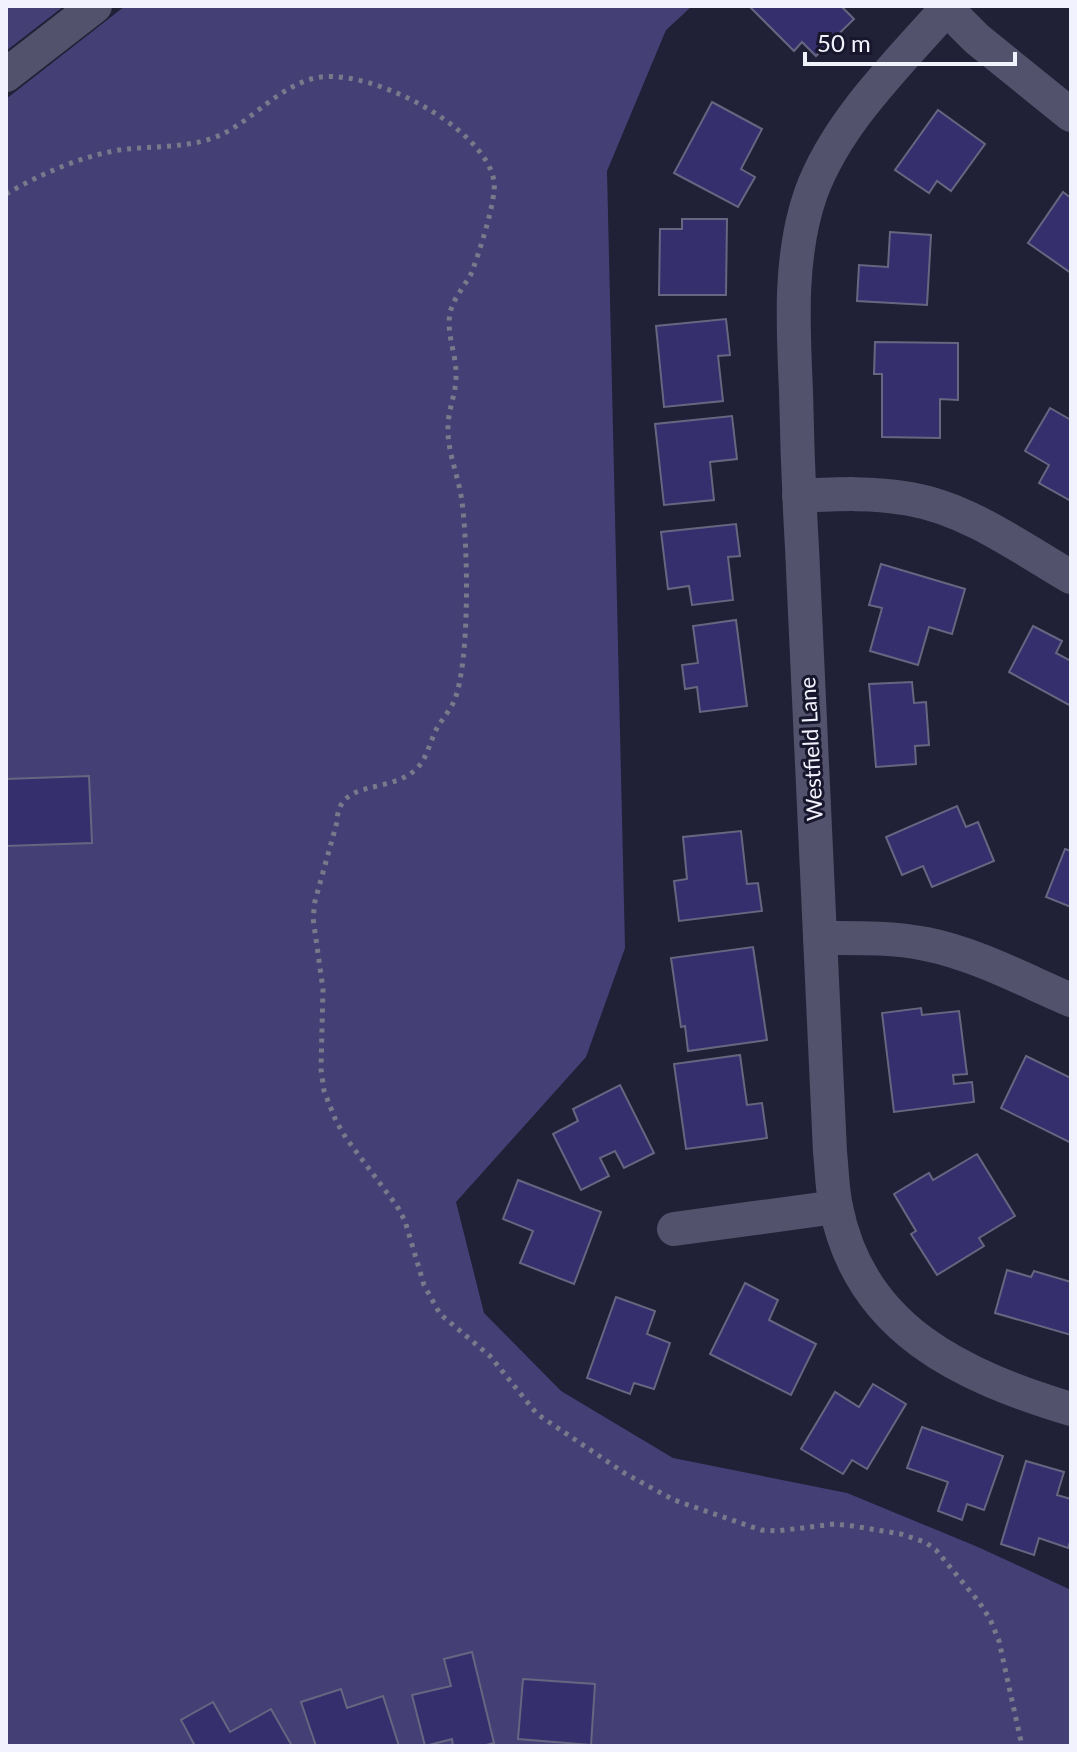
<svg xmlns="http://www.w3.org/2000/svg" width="1077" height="1752" font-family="Lato,sans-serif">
<rect width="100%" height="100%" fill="#202036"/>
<!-- green -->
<g fill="#444076">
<path d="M 6,6 L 64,6 L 6,51 Z"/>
<path d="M 125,6 L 692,6 L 666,30 L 607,171 L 625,948 L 586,1057 L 456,1202 L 484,1313 L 561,1391 L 673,1458 L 847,1493 L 978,1547 L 1071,1590 L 1071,1746 L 6,1746 L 6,99 Z"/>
</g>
<!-- building -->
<g fill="#362f6d" stroke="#666681" stroke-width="2">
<path d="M 749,6 L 841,6 L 854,19 L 816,56 L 802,42 L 794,51 Z"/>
<path d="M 712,102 L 762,129 L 741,169 L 755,177 L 738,207 L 674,173 Z"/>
<path d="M 938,110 L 985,144 L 951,191 L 937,181 L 929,193 L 895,170 Z"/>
<path d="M 1063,192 L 1071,198 L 1071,273 L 1028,243 Z"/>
<path d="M 682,219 L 727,219 L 726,295 L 659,295 L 660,229 L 682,229 Z"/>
<path d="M 890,232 L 931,235 L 927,305 L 857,301 L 859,265 L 888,267 Z"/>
<path d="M 726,319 L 730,355 L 718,356 L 723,401 L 664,407 L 656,326 Z"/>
<path d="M 875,342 L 958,343 L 958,400 L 940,399 L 940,438 L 882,437 L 882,374 L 874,374 Z"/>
<path d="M 1050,408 L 1071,420 L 1071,501 L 1039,483 L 1049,465 L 1025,451 Z"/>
<path d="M 732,416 L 737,459 L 710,462 L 714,500 L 664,505 L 655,424 Z"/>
<path d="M 736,524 L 740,556 L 728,557 L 733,600 L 692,605 L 689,586 L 668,589 L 661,532 Z"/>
<path d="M 881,564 L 965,589 L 952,634 L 929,627 L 918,665 L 870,651 L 882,608 L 869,605 Z"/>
<path d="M 736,620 L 747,706 L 700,712 L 697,687 L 685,689 L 682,665 L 698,663 L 693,626 Z"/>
<path d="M 1033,626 L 1062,641 L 1056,653 L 1071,661 L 1071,706 L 1009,672 Z"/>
<path d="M 912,682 L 914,703 L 926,702 L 929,745 L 915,746 L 916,764 L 876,767 L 869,684 Z"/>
<path d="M 89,776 L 92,843 L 6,846 L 6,779 Z"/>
<path d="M 957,806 L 966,827 L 978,822 L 994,861 L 932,887 L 923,866 L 902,875 L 886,837 Z"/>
<path d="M 741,831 L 747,884 L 758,883 L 762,911 L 679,921 L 674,881 L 687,879 L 683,837 Z"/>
<path d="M 1065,849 L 1071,851 L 1071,907 L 1046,897 Z"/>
<path d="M 753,947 L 767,1040 L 688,1051 L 685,1026 L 681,1027 L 671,958 Z"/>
<path d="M 921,1008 L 922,1015 L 959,1011 L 967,1074 L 953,1075 L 954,1084 L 972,1082 L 974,1102 L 894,1112 L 882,1013 Z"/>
<path d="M 740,1055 L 747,1105 L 762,1103 L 767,1138 L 686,1149 L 674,1064 Z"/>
<path d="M 1026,1056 L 1071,1078 L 1071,1143 L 1001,1108 Z"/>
<path d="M 620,1085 L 654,1153 L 624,1168 L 615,1151 L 600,1158 L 609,1176 L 581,1190 L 553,1134 L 578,1121 L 573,1109 Z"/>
<path d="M 977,1154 L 1015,1216 L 979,1238 L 984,1246 L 937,1275 L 911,1234 L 916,1231 L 894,1194 L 929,1173 L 933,1180 Z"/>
<path d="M 518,1180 L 601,1212 L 574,1284 L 520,1263 L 533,1231 L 503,1219 Z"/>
<path d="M 1007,1270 L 1031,1277 L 1034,1271 L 1071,1282 L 1071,1335 L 995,1313 Z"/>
<path d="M 745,1283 L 778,1300 L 769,1320 L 816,1344 L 791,1395 L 710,1354 Z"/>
<path d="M 616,1297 L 655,1311 L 647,1334 L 670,1343 L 654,1389 L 634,1383 L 630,1394 L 587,1378 Z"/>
<path d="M 873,1384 L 906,1404 L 867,1469 L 852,1460 L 843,1474 L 801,1449 L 835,1392 L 859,1407 Z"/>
<path d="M 922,1427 L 1003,1456 L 984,1510 L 967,1504 L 962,1520 L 938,1511 L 948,1482 L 907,1468 Z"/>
<path d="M 1026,1461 L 1064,1472 L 1057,1495 L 1071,1499 L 1071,1539 L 1068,1548 L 1039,1538 L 1034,1555 L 1001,1544 Z"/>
<path d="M 472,1652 L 494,1743 L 482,1746 L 453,1746 L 452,1739 L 425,1746 L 412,1695 L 451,1686 L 444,1659 Z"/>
<path d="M 523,1679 L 595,1684 L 591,1745 L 518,1739 Z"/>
<path d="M 341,1689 L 347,1708 L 383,1696 L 399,1746 L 316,1746 L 301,1702 Z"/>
<path d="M 213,1702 L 230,1732 L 271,1709 L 292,1746 L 195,1746 L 181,1720 Z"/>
</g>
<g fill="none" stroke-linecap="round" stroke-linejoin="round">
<!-- path -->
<path stroke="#79798b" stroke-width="5" stroke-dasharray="4 6" stroke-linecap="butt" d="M 6,194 C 41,174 79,157 119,150 C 148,146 179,148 207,140 C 246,129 271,91 311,79 C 362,63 485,126 494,181 C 497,198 478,257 471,274 C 464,287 453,299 450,313 C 446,335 457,355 456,377 C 456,394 448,410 448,427 C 447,452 459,477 462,502 C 468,547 470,658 455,699 C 451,709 444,717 438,726 C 430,740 427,761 414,771 C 386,794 338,779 337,822 L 315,901 L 313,918 L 323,989 L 321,1069 L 324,1091 L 336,1121 L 346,1138 L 397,1206 L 405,1221 L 424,1285 L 440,1314 L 490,1356 L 537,1414 L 626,1474 L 674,1500 L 761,1530 L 777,1531 L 834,1524 L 853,1526 L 901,1534 L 925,1542 L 936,1550 L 979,1602 L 990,1619 L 999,1641 L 1022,1746"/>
<!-- minor -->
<g stroke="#52526c" stroke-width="34">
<path d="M 944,6 L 977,39 L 1071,115"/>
<path d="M 946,9 C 897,65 837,122 811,193 C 789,255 793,326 796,391 C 797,443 799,496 802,548 C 811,749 821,951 830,1152 C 832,1170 832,1189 836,1207 C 860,1330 962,1376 1071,1409"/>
<path d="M 6,75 L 95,6"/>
<path d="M 799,496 C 837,494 873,492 910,499 C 968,509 1021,548 1071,577"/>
<path d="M 820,938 C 856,938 891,937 926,944 C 976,954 1024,980 1071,1000"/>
<path d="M 674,1229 L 836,1207"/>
</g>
</g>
<g text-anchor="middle" stroke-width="6" stroke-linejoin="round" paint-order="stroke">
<!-- street labels -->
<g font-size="22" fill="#f2f2ff" stroke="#17162c">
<text transform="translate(811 749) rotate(-93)" y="8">Westfield Lane</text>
</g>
</g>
<!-- border -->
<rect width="1077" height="1752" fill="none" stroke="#f2f2ff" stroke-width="16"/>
<!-- scale -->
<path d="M805 52v12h210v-12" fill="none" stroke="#f2f2ff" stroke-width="4"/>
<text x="817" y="52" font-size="24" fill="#f2f2ff" stroke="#17162c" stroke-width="6" paint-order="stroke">50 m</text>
</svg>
